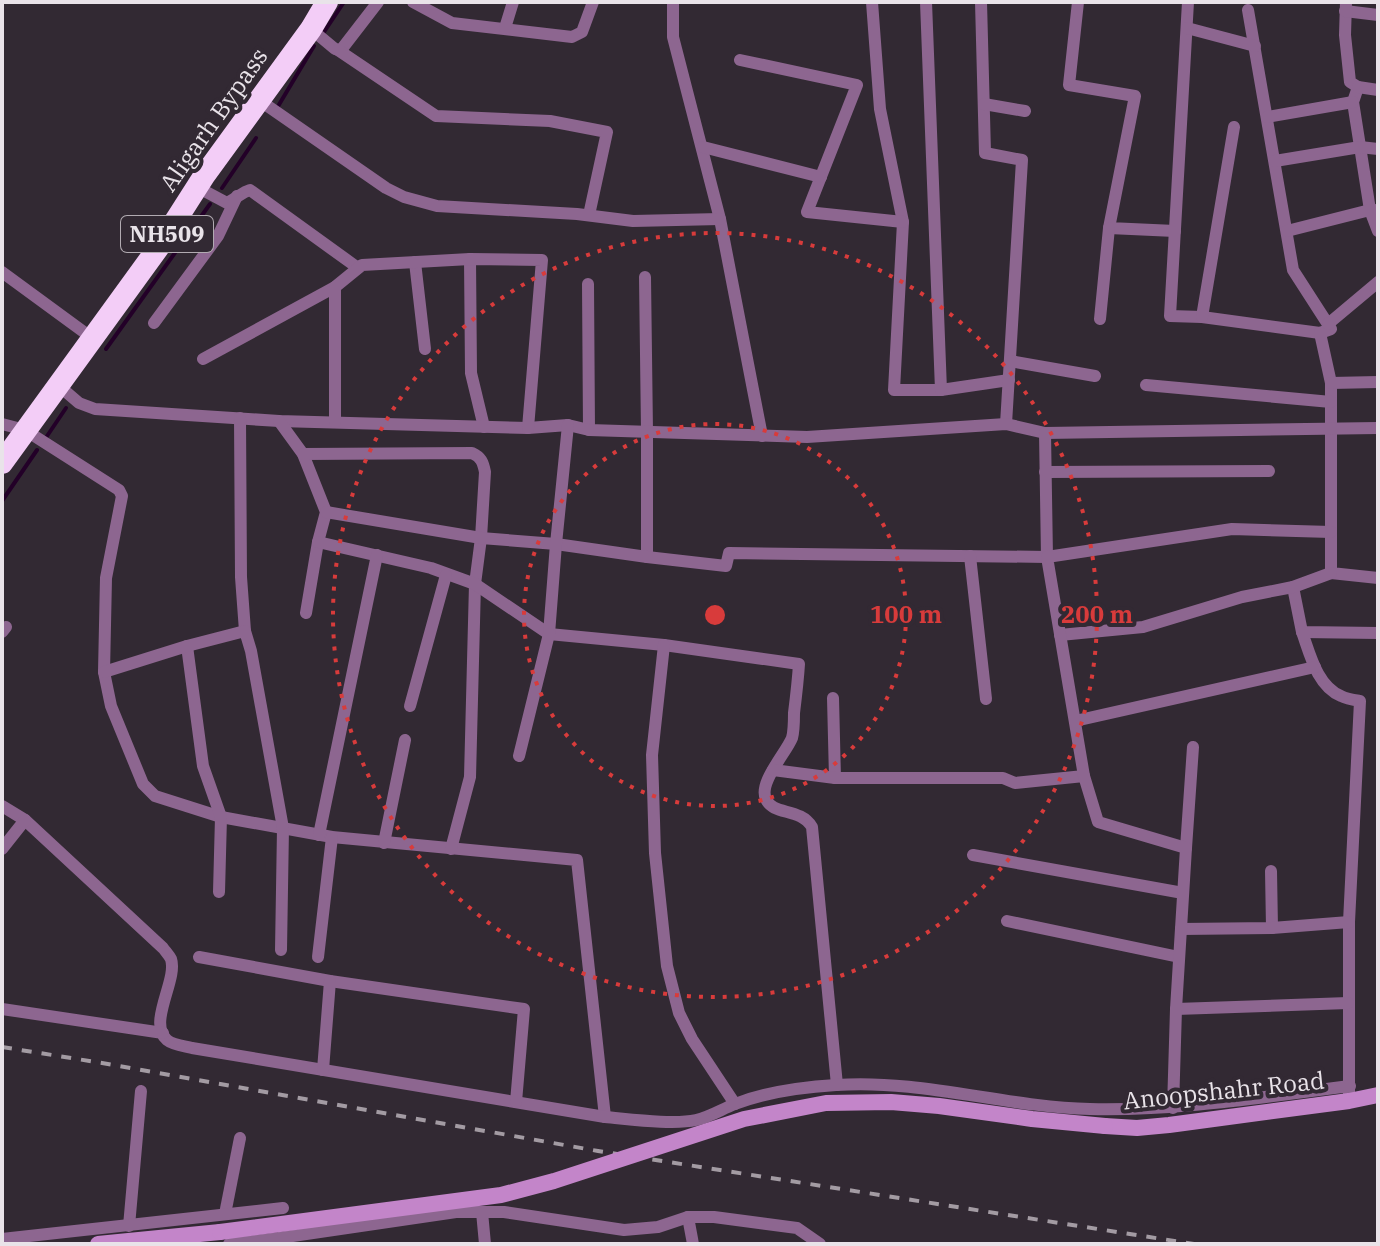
<svg xmlns="http://www.w3.org/2000/svg" width="1380" height="1246" font-family="'IBM Plex Serif',serif">
<rect width="100%" height="100%" fill="#322933"/>
<g fill="none" stroke-linecap="round" stroke-linejoin="round">
<!-- stream -->
<g stroke="#230028" stroke-width="4">
<path d="M 324,32 L 344,2"/>
<path d="M 277,108 L 314,46"/>
<path d="M 222,188 L 256,138"/>
<path d="M 106,349 L 210,204"/>
<path d="M 45,439 L 66,408"/>
<path d="M 2,501 L 37,450"/>
</g>
<!-- street -->
<g stroke="#8d6690" stroke-width="12">
<path d="M 413,2 L 452,23 L 572,37 L 582,32 L 593,2"/>
<path d="M 673,2 L 673,37 L 720,219 L 762,436"/>
<path d="M 872,2 L 880,109 L 903,222 L 894,390 L 941,390 L 1009,380"/>
<path d="M 926,2 L 941,390"/>
<path d="M 981,2 L 985,153 L 1022,160 L 1006,424"/>
<path d="M 1078,2 L 1069,85 L 1135,96 L 1109,228 L 1175,231"/>
<path d="M 1188,2 L 1170,316 L 1202,317 L 1320,333"/>
<path d="M 1346,2 L 1345,35 L 1350,82 L 1358,87 L 1353,102 L 1370,210 L 1378,231"/>
<path d="M 1248,10 L 1293,270 L 1331,329 L 1320,333 L 1331,383 L 1331,573 L 1378,578"/>
<path d="M 1345,11 L 1378,15"/>
<path d="M 505,28 L 513,2"/>
<path d="M 1187,28 L 1255,46"/>
<path d="M 311,29 L 335,49 L 341,50 L 378,2"/>
<path d="M 338,50 L 436,116 L 550,121 L 607,132 L 589,215"/>
<path d="M 740,60 L 857,85 L 807,212 L 903,222"/>
<path d="M 1358,87 L 1378,90"/>
<path d="M 259,100 L 386,188 L 404,197 L 437,206 L 577,214 L 633,221 L 720,219"/>
<path d="M 984,104 L 1025,111"/>
<path d="M 1267,117 L 1353,102"/>
<path d="M 703,147 L 821,177"/>
<path d="M 1275,161 L 1360,147 L 1378,149"/>
<path d="M 197,187 L 227,203 L 245,192 L 250,190 L 358,268"/>
<path d="M 1287,231 L 1370,210 L 1375,210"/>
<path d="M 470,259 L 471,373 L 484,427"/>
<path d="M 415,262 L 425,349"/>
<path d="M 2,272 L 92,338"/>
<path d="M 645,277 L 647,432 L 647,557"/>
<path d="M 588,284 L 589,430"/>
<path d="M 1202,317 L 1234,127"/>
<path d="M 1100,319 L 1109,228"/>
<path d="M 154,323 L 218,236 L 237,196"/>
<path d="M 1328,324 L 1378,282"/>
<path d="M 203,359 L 335,287"/>
<path d="M 1010,361 L 1095,376"/>
<path d="M 1331,383 L 1378,382"/>
<path d="M 58,385 L 79,403 L 95,409 L 279,421 L 528,428 L 568,425 L 589,430 L 807,437 L 1006,424 L 1045,433 L 1378,428"/>
<path d="M 1146,385 L 1331,402"/>
<path d="M 240,418 L 241,577 L 245,631"/>
<path d="M 279,421 L 303,454 L 326,512 L 318,542 L 306,613"/>
<path d="M 335,422 L 335,287 L 362,265 L 470,259 L 542,260 L 528,428"/>
<path d="M 2,424 L 25,430 L 119,490 L 122,496 L 106,578 L 104,672 L 111,706 L 143,784 L 155,796 L 221,817 L 332,837 L 577,860 L 605,1117"/>
<path d="M 303,454 L 472,453 C 481,457 483,462 485,472 L 481,538 L 475,584 L 470,777 L 451,849"/>
<path d="M 1045,472 L 1269,471"/>
<path d="M 326,512 L 481,538 L 556,544 L 647,557 L 726,566 L 729,553 L 1047,557 L 1045,433"/>
<path d="M 318,542 L 431,568 L 475,584 L 549,634 L 664,645 L 799,664 C 798,680 796,697 794,713 C 794,721 794,731 792,738 C 786,753 758,783 766,799 C 773,816 800,807 812,827 L 837,1085"/>
<path d="M 970,556 L 986,699"/>
<path d="M 1293,587 L 1302,632 L 1378,633"/>
<path d="M 2,632 L 6,627"/>
<path d="M 1302,632 C 1310,654 1317,686 1341,696 C 1347,699 1354,700 1360,701 L 1349,922 L 1349,1094"/>
<path d="M 1060,635 L 1143,627 L 1242,597 L 1293,587 L 1331,573"/>
<path d="M 664,645 L 652,755 L 655,853 L 667,966 L 679,1013 L 692,1039 L 735,1104"/>
<path d="M 187,646 L 203,766 L 221,817 L 219,892"/>
<path d="M 104,672 L 187,646 L 245,631 L 251,651 L 283,828 L 281,950"/>
<path d="M 833,698 L 835,778"/>
<path d="M 410,706 L 446,575"/>
<path d="M 1075,721 L 1315,667"/>
<path d="M 519,756 L 549,634 L 556,544 L 568,425"/>
<path d="M 773,770 L 835,778 L 1003,778 L 1015,783 L 1084,776"/>
<path d="M 2,806 L 25,820 L 163,948 C 166,952 169,955 171,959 C 178,980 147,1023 167,1040 C 173,1045 184,1046 192,1048 L 605,1117 C 629,1119 673,1125 696,1120 C 710,1117 722,1109 735,1104 C 766,1092 803,1087 836,1085 C 922,1079 1005,1107 1090,1109 C 1177,1111 1263,1097 1350,1086"/>
<path d="M 319,835 L 377,555"/>
<path d="M 384,843 L 405,740"/>
<path d="M 1186,848 L 1193,747"/>
<path d="M 2,849 L 25,820"/>
<path d="M 973,855 L 1183,893"/>
<path d="M 1271,871 L 1272,928"/>
<path d="M 1007,921 L 1179,957"/>
<path d="M 1181,929 L 1272,928 L 1349,922"/>
<path d="M 199,957 L 330,981 L 524,1009 L 516,1102"/>
<path d="M 318,957 L 332,837"/>
<path d="M 2,1009 L 163,1033"/>
<path d="M 1176,1009 L 1348,1003"/>
<path d="M 323,1070 L 330,981"/>
<path d="M 1173,1108 L 1176,1009 L 1186,848 L 1098,822 L 1084,776 L 1047,557 L 1232,529 L 1331,532"/>
<path d="M 482,1212 L 485,1244"/>
<path d="M 225,1214 L 240,1138"/>
<path d="M 688,1217 L 693,1244"/>
<path d="M 129,1226 L 141,1091"/>
<path d="M 2,1239 L 283,1208"/>
<path d="M 229,1244 L 279,1238 L 456,1212 L 504,1212 L 624,1230 L 658,1227 L 688,1217 L 714,1217 L 797,1228 L 820,1244"/>
</g>
<!-- secondary -->
<g stroke="#c385c9" stroke-width="16">
<path d="M 1105,1126 L 1137,1128 L 1169,1125 L 1349,1101 L 1378,1095"/>
<path d="M 98,1244 L 220,1232"/>
</g>
<!-- highway -->
<path stroke="#f3cdf7" stroke-width="22" d="M 2,463 L 158,248 L 204,176 L 311,29 L 327,2"/>
<!-- rail -->
<path stroke="#a39ba3" stroke-width="4" stroke-dasharray="10 10" stroke-linecap="butt" d="M 2,1047 L 102,1063 L 598,1151 L 1194,1244"/>
<!-- secondary-bridge -->
<path stroke="#c385c9" stroke-width="16" d="M 220,1232 L 501,1195 L 554,1181 L 744,1119 L 826,1103 L 891,1102 L 939,1106 L 1032,1119 L 1105,1126"/>
</g>
<!-- distance rings -->
<g fill="none" stroke="#d83b3b" stroke-width="4" stroke-dasharray="4 8">
<circle cx="715" cy="615" r="191"/>
<circle cx="715" cy="615" r="382"/>
</g>
<g text-anchor="middle" stroke-width="8" stroke-linejoin="round" paint-order="stroke">
<!-- shield labels -->
<rect fill="#322933" stroke="#b2abb2" stroke-width="2" x="121" y="216" width="92" height="36" rx="6"/>
<g font-size="22" font-weight="bold" fill="#e9e3e9">
<text x="167" y="242">NH509</text>
</g>
<!-- street labels -->
<g font-size="24" fill="#e9e3e9" stroke="#322933">
<text transform="translate(214 120) rotate(-55)" y="8">Aligarh Bypass</text>
<text transform="translate(1224 1091) rotate(-6)" y="8">Anoopshahr Road</text>
</g>
</g>
<circle cx="715" cy="615" r="12" fill="#d83b3b" stroke="#322933" stroke-width="4"/>
<g font-size="24" text-anchor="middle" font-weight="bold" fill="#d83b3b" stroke="#322933" stroke-width="8" stroke-linejoin="round" paint-order="stroke">
<text x="906" y="623">100 m</text>
<text x="1097" y="623">200 m</text>
</g>
<!-- border -->
<rect width="1380" height="1246" fill="none" stroke="#e9e3e9" stroke-width="8"/>
</svg>
